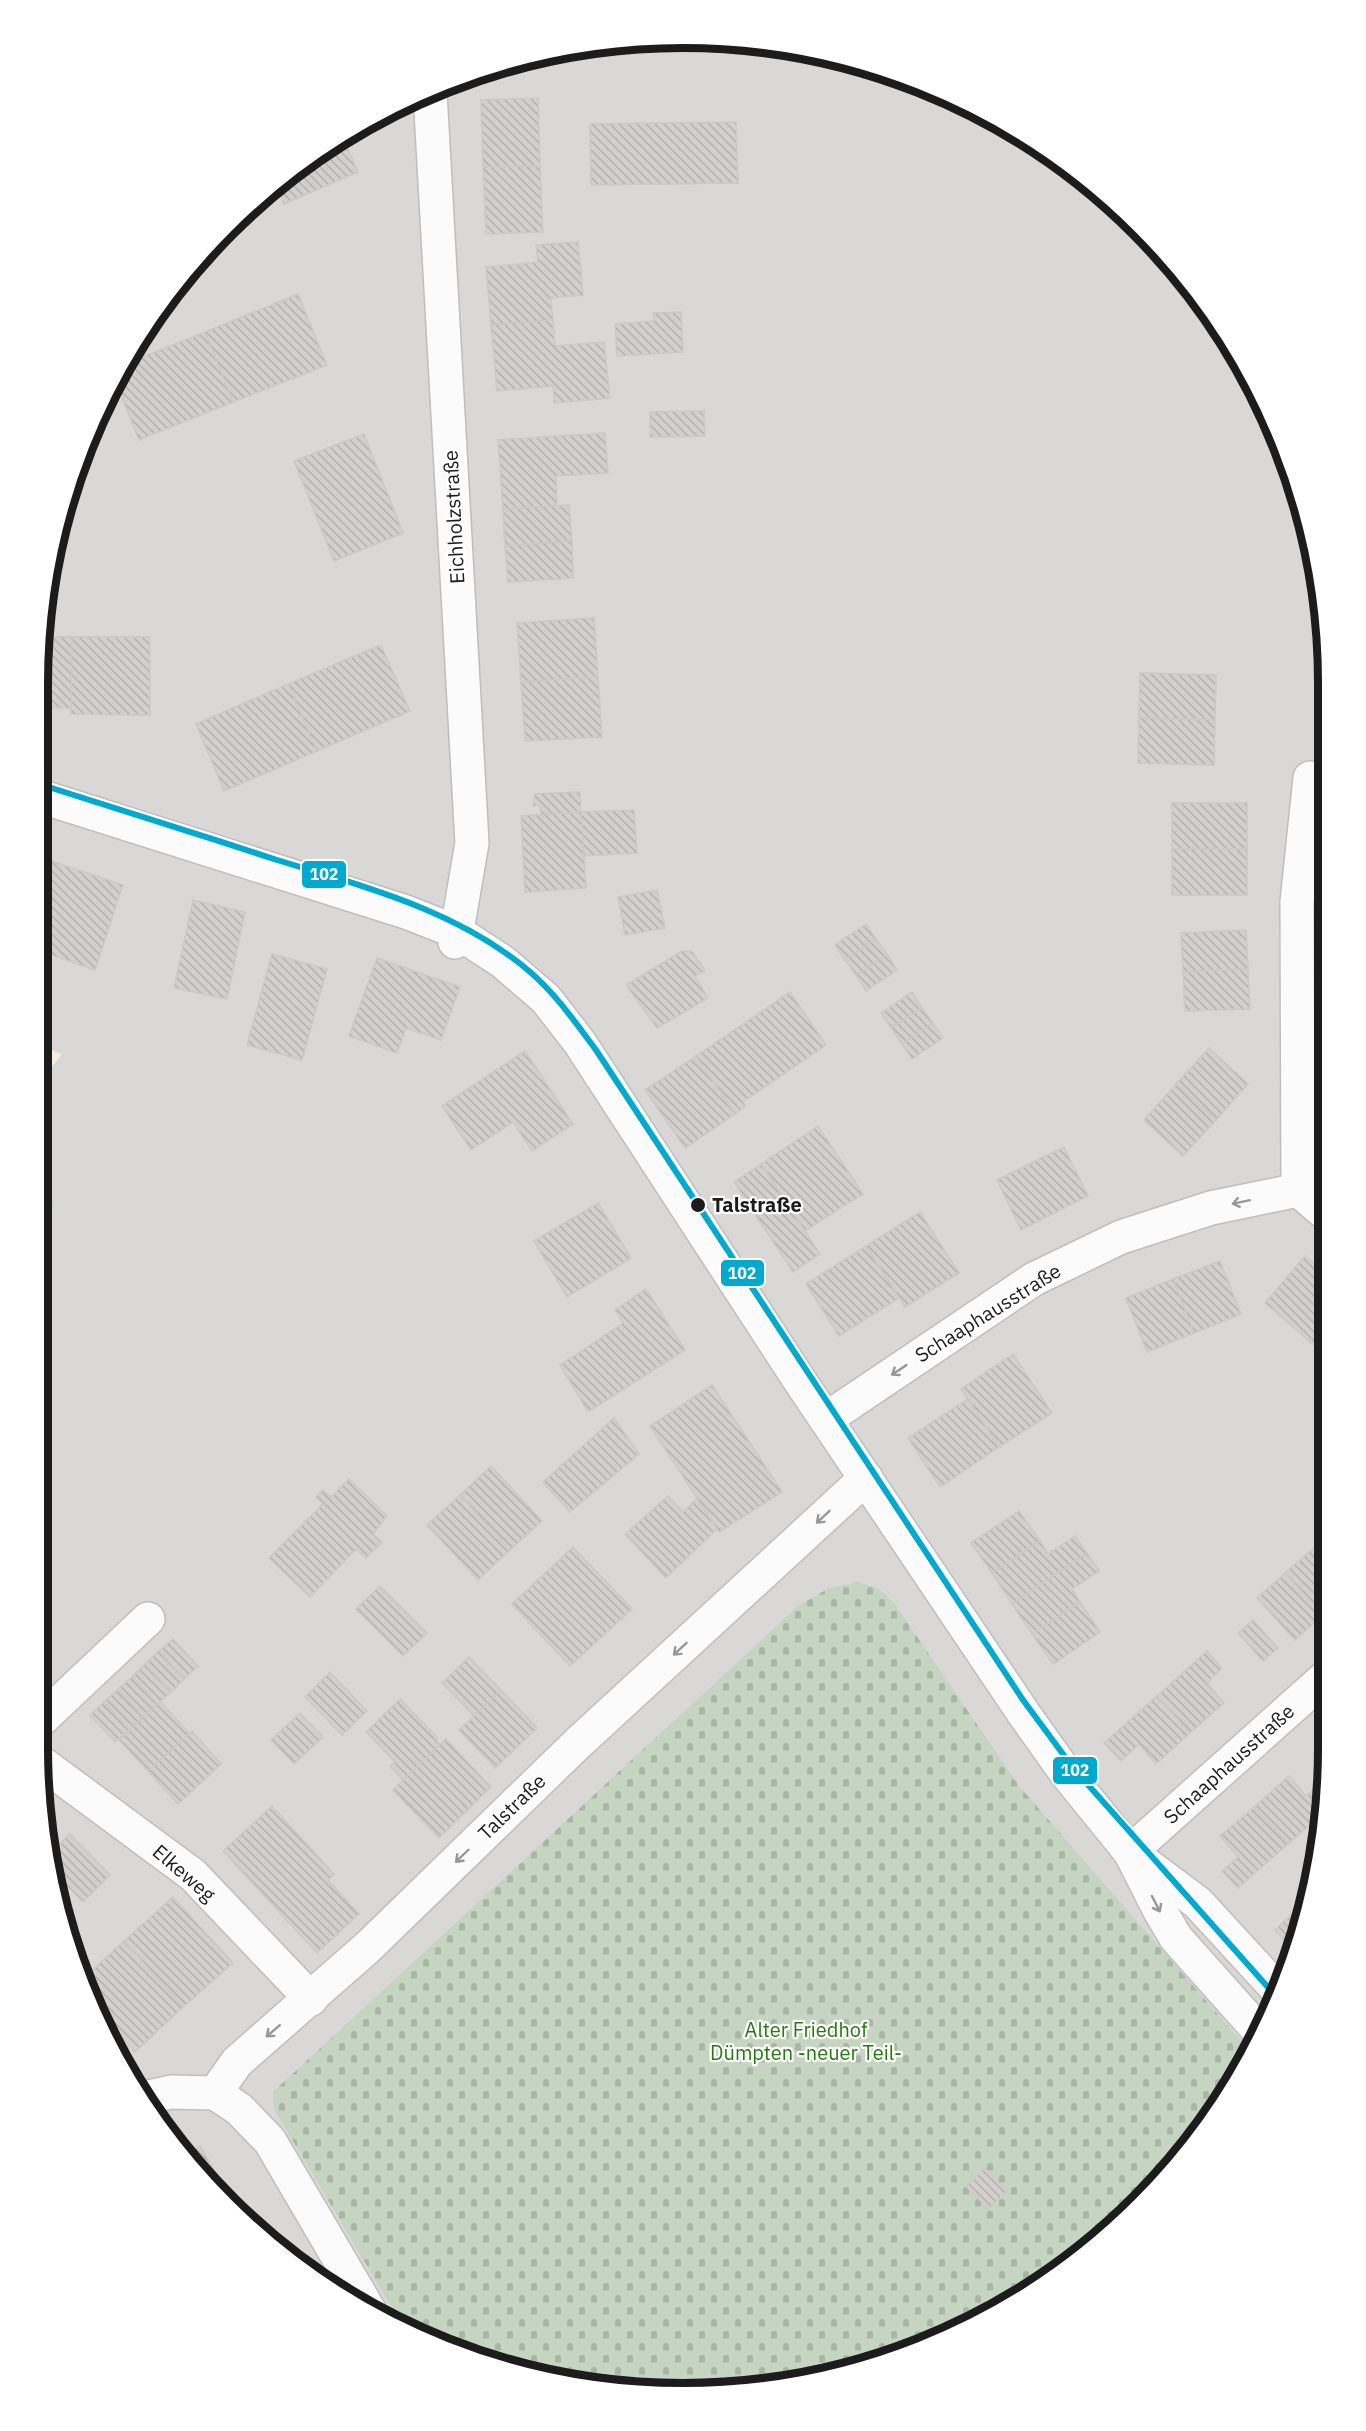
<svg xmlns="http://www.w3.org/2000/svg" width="1366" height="2431" font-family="'IBM Plex Sans',sans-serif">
<defs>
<pattern id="cemetery-stones" width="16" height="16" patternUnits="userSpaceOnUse" patternTransform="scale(1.5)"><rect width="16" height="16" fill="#c6d5c1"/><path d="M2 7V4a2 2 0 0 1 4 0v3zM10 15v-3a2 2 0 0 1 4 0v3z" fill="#aab6a5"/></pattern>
<pattern id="building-back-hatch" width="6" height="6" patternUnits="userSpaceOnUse" patternTransform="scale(1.5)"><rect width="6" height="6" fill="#d3cfcd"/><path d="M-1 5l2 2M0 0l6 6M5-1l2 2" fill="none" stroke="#b5b1af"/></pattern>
</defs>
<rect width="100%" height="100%" fill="#ebe7e5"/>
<!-- residential -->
<path fill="#dad7d7" d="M 641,39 L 768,43 L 891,72 L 1006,124 L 1139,226 L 1220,325 L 1294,475 L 1323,599 L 1327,1790 L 1306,1915 L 1242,2071 L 1169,2173 L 1108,2234 L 1006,2307 L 930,2344 L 809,2381 L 725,2392 L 599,2388 L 516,2371 L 398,2327 L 324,2285 L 227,2205 L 171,2141 L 104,2034 L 72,1955 L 43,1833 L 39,641 L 72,476 L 124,360 L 198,257 L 290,171 L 398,104 L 516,59 Z"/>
<!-- education -->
<path fill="#f6eedf" d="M 40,1046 L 62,1054 L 40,1082 Z"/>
<!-- cemetery -->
<path fill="url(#cemetery-stones)" d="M 858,1582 L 879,1589 L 894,1603 L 1019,1786 L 1250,2051 L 1242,2071 L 1169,2173 L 1108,2234 L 1006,2307 L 930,2344 L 809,2381 L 725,2392 L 599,2388 L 516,2371 L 405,2330 L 274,2109 L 273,2092 L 798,1606 L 829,1588 Z"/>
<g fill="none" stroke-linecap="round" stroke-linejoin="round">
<!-- stream -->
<path stroke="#b8dfdc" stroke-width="12" d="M 41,1205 L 48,1203"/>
</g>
<!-- building -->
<g fill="url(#building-back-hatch)" stroke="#cec8c6" stroke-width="1.5">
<path d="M 538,98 L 540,166 L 483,167 L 481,100 Z"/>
<path d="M 736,122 L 738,183 L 591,185 L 590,124 Z"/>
<path d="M 343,138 L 358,172 L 284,204 L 276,184 L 290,171 Z"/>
<path d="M 540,166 L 543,232 L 486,234 L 483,167 Z"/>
<path d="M 578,242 L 583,295 L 551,298 L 553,320 L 491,325 L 486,267 L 538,262 L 536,245 Z"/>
<path d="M 298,294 L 327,365 L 233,402 L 205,332 Z"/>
<path d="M 681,312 L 683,352 L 617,356 L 615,324 L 654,321 L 653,313 Z"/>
<path d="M 553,320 L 555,346 L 604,342 L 610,398 L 554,403 L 553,386 L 497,391 L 491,325 Z"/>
<path d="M 205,332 L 233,402 L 139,440 L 115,380 L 122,365 Z"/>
<path d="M 704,411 L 705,436 L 650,437 L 650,412 Z"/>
<path d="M 605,433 L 608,473 L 556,476 L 557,506 L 503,509 L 498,440 Z"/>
<path d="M 364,434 L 403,533 L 334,561 L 294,461 Z"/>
<path d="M 569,505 L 572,541 L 505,546 L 503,509 Z"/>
<path d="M 572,541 L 573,578 L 508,582 L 505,546 Z"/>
<path d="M 594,618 L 598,677 L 521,682 L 517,623 Z"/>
<path d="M 40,636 L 72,637 L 72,708 L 39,708 Z"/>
<path d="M 72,637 L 150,637 L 150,715 L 71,714 Z"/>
<path d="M 381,645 L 410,711 L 317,751 L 288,684 Z"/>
<path d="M 1140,673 L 1216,675 L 1215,720 L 1139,718 Z"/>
<path d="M 598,677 L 602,737 L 525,741 L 521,682 Z"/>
<path d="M 288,684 L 317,751 L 224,791 L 196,724 Z"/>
<path d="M 1139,718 L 1215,720 L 1214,765 L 1138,763 Z"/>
<path d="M 580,792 L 581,812 L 541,815 L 540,805 L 533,806 L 535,794 Z"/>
<rect x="1172" y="803" width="75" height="46"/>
<path d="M 634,810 L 637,853 L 583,856 L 581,812 Z"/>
<path d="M 581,812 L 586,888 L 525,892 L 521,816 Z"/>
<rect x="1172" y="849" width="75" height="46"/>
<path d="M 42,858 L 123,885 L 95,970 L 40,951 L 40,867 Z"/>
<path d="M 657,890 L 665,928 L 625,935 L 618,897 Z"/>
<path d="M 193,900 L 245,912 L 227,999 L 174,988 Z"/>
<path d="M 866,924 L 876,939 L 845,960 L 835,945 Z"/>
<path d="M 1246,930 L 1248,969 L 1183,972 L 1181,933 Z"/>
<path d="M 876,939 L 887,954 L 856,975 L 845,960 Z"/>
<path d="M 682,951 L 692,951 L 705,971 L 695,976 L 708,998 L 657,1028 L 626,985 Z"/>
<path d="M 272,954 L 327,969 L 302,1060 L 247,1045 Z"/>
<path d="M 887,954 L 897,970 L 866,991 L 856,975 Z"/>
<path d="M 377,958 L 460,987 L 441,1040 L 406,1028 L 397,1053 L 349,1036 Z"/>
<path d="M 1248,969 L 1250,1009 L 1185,1011 L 1183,972 Z"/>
<path d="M 790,992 L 826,1045 L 743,1102 L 746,1106 L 735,1114 L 696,1056 Z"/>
<path d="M 912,992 L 922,1008 L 891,1028 L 881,1013 Z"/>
<path d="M 922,1008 L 933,1023 L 902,1044 L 891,1028 Z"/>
<path d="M 933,1023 L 943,1038 L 912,1059 L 902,1044 Z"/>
<path d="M 1209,1048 L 1248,1084 L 1216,1120 L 1176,1084 Z"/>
<path d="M 525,1051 L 573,1124 L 532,1151 L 513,1122 L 471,1150 L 442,1106 Z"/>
<path d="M 696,1056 L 735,1114 L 685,1148 L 645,1090 Z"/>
<path d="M 1176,1084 L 1216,1120 L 1183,1156 L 1144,1120 Z"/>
<path d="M 818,1126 L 863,1194 L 805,1231 L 761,1164 Z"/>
<path d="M 1064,1147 L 1088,1196 L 1021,1230 L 997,1180 Z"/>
<path d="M 761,1164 L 820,1254 L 793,1272 L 734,1182 Z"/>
<path d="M 598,1203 L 631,1258 L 567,1297 L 534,1241 Z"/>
<path d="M 920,1212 L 959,1273 L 905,1307 L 866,1246 Z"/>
<path d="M 866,1246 L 899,1298 L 839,1336 L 806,1284 Z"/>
<path d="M 1305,1256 L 1325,1274 L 1326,1321 L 1309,1341 L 1265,1303 Z"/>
<path d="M 1220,1261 L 1241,1314 L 1194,1333 L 1173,1279 Z"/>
<path d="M 1173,1279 L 1194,1333 L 1147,1352 L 1126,1298 Z"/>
<path d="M 646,1289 L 685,1350 L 588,1412 L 560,1365 L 623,1323 L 615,1310 Z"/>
<path d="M 1326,1321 L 1326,1355 L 1309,1341 Z"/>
<path d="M 1013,1354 L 1052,1413 L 999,1447 L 961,1389 Z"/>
<path d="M 712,1385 L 782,1492 L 719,1532 L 650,1426 Z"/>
<path d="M 968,1399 L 999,1447 L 940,1487 L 908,1438 Z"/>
<path d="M 614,1418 L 639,1454 L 570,1512 L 543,1482 Z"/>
<path d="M 491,1466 L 542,1521 L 510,1550 L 460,1495 Z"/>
<path d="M 349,1479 L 387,1516 L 373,1534 L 382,1542 L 366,1558 L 356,1549 L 310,1597 L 269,1558 L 323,1504 L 316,1497 L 323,1490 L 331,1497 Z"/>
<path d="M 460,1495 L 510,1550 L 478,1580 L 427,1525 Z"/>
<path d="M 668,1496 L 683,1512 L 697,1499 L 717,1529 L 666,1578 L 625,1534 Z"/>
<path d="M 1019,1511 L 1040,1541 L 992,1573 L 971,1543 Z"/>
<path d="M 1075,1536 L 1087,1553 L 1012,1604 L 992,1573 L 1040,1541 L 1048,1554 Z"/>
<path d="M 1326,1538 L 1326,1561 L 1315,1549 Z"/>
<path d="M 573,1547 L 632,1609 L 570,1666 L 512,1604 Z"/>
<path d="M 1314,1548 L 1326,1561 L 1327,1612 L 1323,1615 L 1285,1573 Z"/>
<path d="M 1087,1553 L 1099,1571 L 1072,1589 L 1080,1602 L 1032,1634 L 1012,1604 Z"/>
<path d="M 1285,1573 L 1323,1615 L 1295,1640 L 1257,1598 Z"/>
<path d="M 380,1586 L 427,1633 L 403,1656 L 356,1609 Z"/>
<path d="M 1080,1602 L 1100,1632 L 1053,1664 L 1032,1634 Z"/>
<path d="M 1253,1620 L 1278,1648 L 1263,1661 L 1238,1633 Z"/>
<path d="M 173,1639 L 198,1666 L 184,1679 L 159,1651 Z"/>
<path d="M 159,1651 L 184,1679 L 171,1692 L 145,1664 Z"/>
<path d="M 1207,1651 L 1222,1668 L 1207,1683 L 1224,1703 L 1190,1733 L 1157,1696 Z"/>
<path d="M 469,1657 L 501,1690 L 474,1716 L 442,1683 Z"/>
<path d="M 145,1664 L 171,1692 L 157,1704 L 132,1677 Z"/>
<path d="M 330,1672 L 367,1711 L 342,1735 L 305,1697 Z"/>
<path d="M 132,1677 L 157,1704 L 143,1717 L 118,1689 Z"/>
<path d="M 118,1689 L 143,1717 L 129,1730 L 104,1702 Z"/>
<path d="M 501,1690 L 537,1728 L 495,1768 L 459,1730 Z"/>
<path d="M 1157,1696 L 1190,1733 L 1156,1764 L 1139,1744 L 1121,1761 L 1104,1743 Z"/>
<path d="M 400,1699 L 438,1738 L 436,1740 L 440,1745 L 403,1780 L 390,1766 L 395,1762 L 366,1732 Z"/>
<path d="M 160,1701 L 190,1734 L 148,1771 L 119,1740 Z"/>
<path d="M 104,1702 L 129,1730 L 115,1742 L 90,1715 Z"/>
<path d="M 300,1713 L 323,1737 L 294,1764 L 271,1740 Z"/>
<path d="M 192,1731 L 221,1764 L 178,1804 L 148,1771 Z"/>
<path d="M 446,1739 L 491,1787 L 439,1838 L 393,1790 Z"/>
<path d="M 1289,1776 L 1306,1796 L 1325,1780 L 1327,1790 L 1323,1813 L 1288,1844 L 1254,1807 Z"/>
<path d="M 272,1806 L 334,1874 L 328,1880 L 359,1914 L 317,1953 L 223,1851 Z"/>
<path d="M 1254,1807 L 1288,1844 L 1238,1888 L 1222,1871 L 1238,1857 L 1220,1836 Z"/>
<path d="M 70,1834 L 110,1875 L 83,1902 L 52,1871 L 48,1856 Z"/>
<path d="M 173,1897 L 233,1963 L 183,2007 L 124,1941 Z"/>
<path d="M 1309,1898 L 1306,1915 L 1292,1949 L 1275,1930 Z"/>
<path d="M 124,1941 L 183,2007 L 135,2052 L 92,2005 L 82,1980 Z"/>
<path d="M 200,2146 L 233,2202 L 228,2205 L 184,2156 Z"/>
<path d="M 985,2168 L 1007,2191 L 988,2209 L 966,2186 Z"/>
</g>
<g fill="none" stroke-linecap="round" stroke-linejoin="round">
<!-- minor casing -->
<g stroke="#c0bebd" stroke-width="36">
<g id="minor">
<path d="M 430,92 L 472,843 L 455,942"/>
<path d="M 1310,778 L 1297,902 L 1298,1190 L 1325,1213"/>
<path d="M 39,796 L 406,912 L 457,932 L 503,962 L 546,999 L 580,1043 L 798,1378 L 1024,1714 L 1066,1773 L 1130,1852 L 1160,1911 L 1176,1938 L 1259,2031"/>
<path d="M 826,1419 L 1034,1279 L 1121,1237 L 1211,1208 L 1298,1190"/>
<path d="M 43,1718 L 148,1619"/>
<path d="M 43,1764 L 193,1875 L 311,1999"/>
<path d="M 1130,1852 L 1327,1676"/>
<path d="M 1134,1855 L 1198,1903 L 1276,1988"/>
<path d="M 215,2093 L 237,2062 L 368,1947 L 577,1744 L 866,1478"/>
<path d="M 215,2093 L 239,2109 L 270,2141 L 369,2310"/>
<path d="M 144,2098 L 171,2092 L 215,2093"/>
</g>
</g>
<!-- minor -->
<use href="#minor" stroke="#fcfbfb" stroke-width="33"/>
<!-- tram-1 casing -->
<g stroke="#fff" stroke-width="10">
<path id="tram-1" d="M 39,784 C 119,809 198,834 277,860 C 365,887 457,910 529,971 C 556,994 575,1022 596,1050 L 1023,1700 L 1074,1769 L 1274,1994"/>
</g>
<!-- tram-1 -->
<use href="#tram-1" stroke="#00a9ce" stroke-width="6"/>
</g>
<!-- one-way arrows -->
<defs><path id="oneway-shaft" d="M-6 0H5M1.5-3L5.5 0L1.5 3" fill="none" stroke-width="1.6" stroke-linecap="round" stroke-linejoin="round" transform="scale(1.5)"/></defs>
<g stroke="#979797">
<use href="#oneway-shaft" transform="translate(1241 1202) rotate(168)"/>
<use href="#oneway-shaft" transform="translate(899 1370) rotate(146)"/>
<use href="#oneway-shaft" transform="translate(823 1517) rotate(137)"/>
<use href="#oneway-shaft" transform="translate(680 1649) rotate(137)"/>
<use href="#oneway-shaft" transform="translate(462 1856) rotate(136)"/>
<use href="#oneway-shaft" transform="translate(1156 1904) rotate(63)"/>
<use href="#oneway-shaft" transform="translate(273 2031) rotate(139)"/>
</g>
<!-- markers -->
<circle fill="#1c1c1c" stroke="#fff" stroke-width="2" cx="698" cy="1205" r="8"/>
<g text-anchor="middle" stroke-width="4.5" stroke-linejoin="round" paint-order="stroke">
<!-- street labels -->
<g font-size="20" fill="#1c1c1c" stroke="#fff">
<text transform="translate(454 517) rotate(-93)" y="7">Eichholzstraße</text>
<text transform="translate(988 1313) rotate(-32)" y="7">Schaaphausstraße</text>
<text transform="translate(1229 1764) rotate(-42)" y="7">Schaaphausstraße</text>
<text transform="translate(512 1807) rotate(-44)" y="7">Talstraße</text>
<text transform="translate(184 1873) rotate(41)" y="7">Elkeweg</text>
</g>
<!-- stop labels -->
<g font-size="20" font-weight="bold" fill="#1c1c1c" stroke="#fff" text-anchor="start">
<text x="712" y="1212">Talstraße</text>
</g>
<!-- park labels -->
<g font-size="20" fill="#23790b" stroke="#fff">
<text x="806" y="2037">Alter Friedhof<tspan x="806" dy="23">Dümpten -neuer Teil-</tspan></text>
</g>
</g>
<!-- crop -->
<path d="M0 0H1366V2431H0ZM683 48H683A635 635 0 0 1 1318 683V1748A635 635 0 0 1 683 2383H683A635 635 0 0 1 48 1748V683A635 635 0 0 1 683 48Z" fill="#fff" fill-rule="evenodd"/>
<path fill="none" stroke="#1c1c1c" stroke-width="8" d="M683 48H683A635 635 0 0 1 1318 683V1748A635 635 0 0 1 683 2383H683A635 635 0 0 1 48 1748V683A635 635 0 0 1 683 48Z"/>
<g stroke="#fff" stroke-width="2">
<rect x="301" y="860" width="46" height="29" rx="6" fill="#00a9ce"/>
<rect x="720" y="1259" width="45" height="28" rx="6" fill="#00a9ce"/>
<rect x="1052" y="1756" width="46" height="29" rx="6" fill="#00a9ce"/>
</g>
<g font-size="16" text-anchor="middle" font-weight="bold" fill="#fff">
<text x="324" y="880">102</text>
<text x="742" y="1279">102</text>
<text x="1075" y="1776">102</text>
</g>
</svg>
